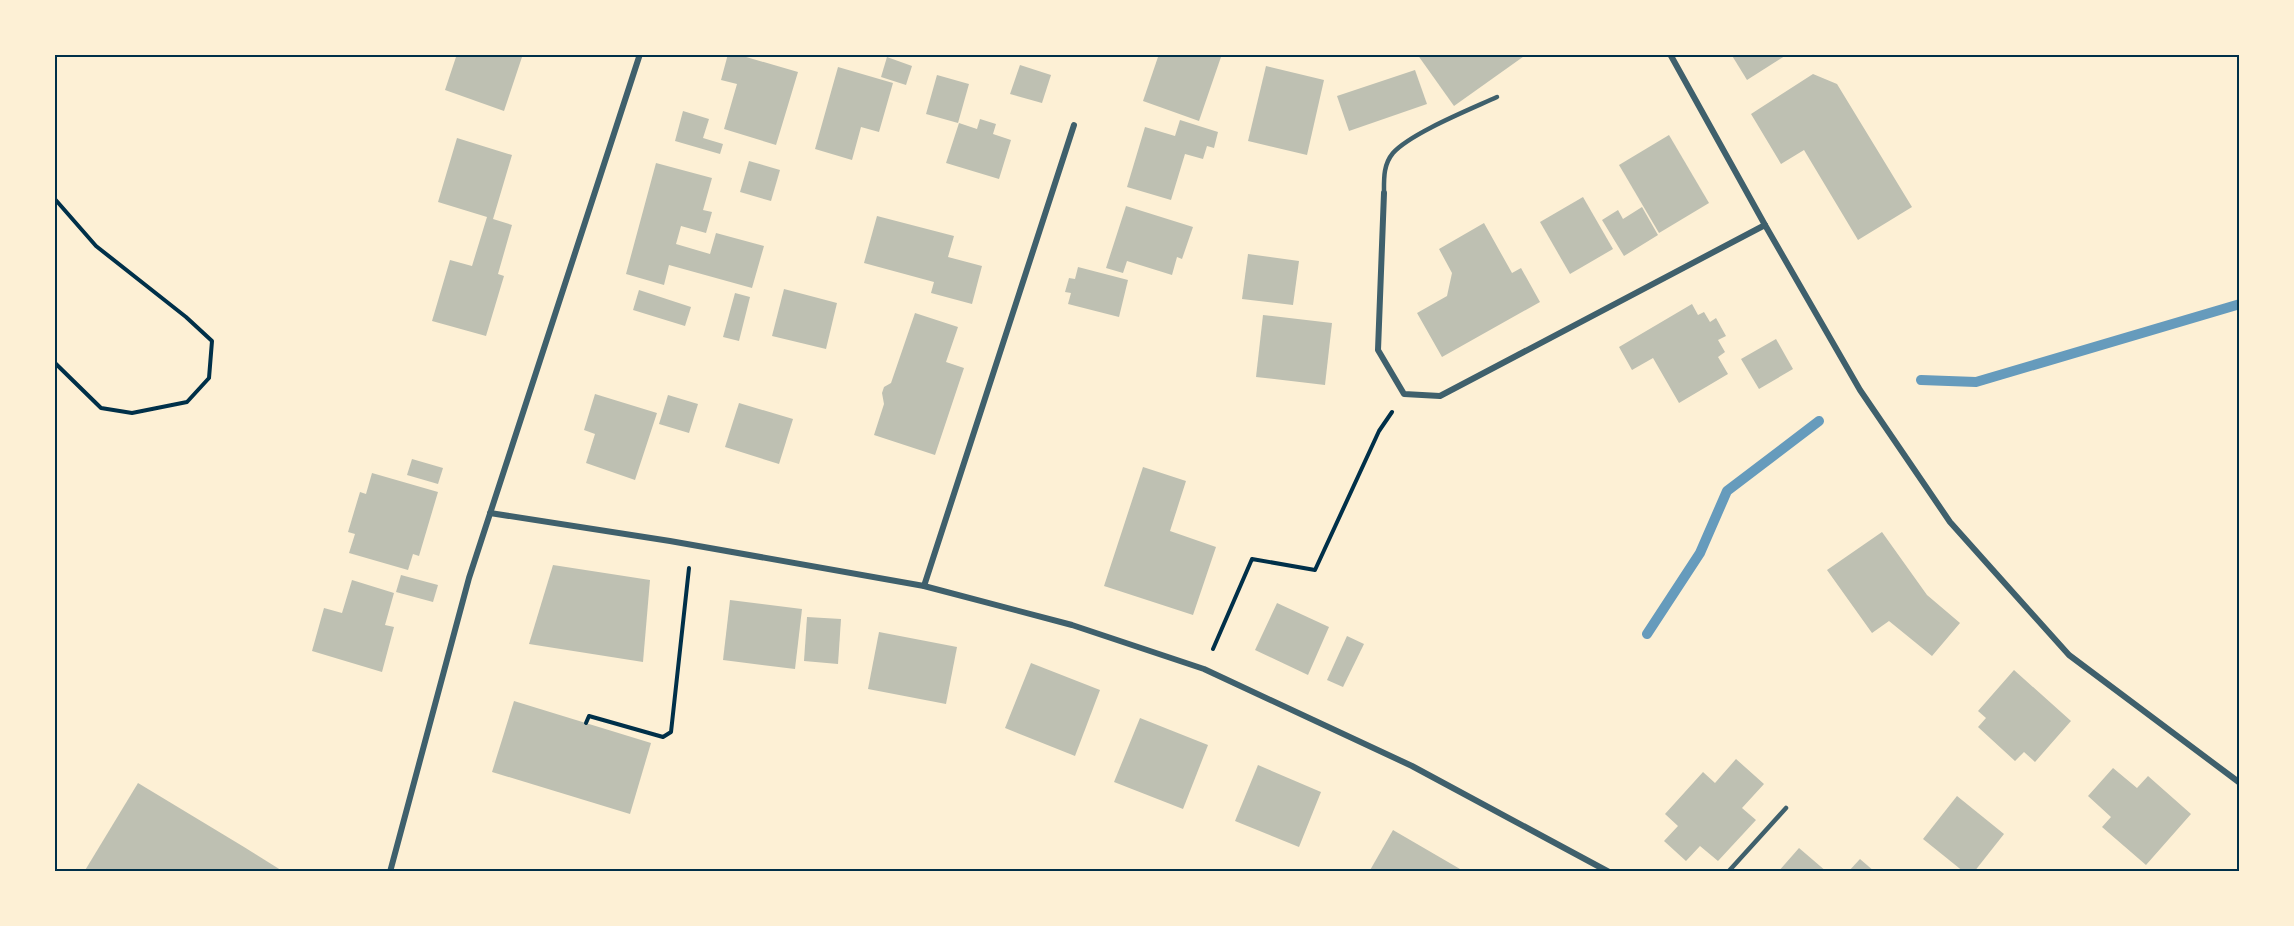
<svg xmlns="http://www.w3.org/2000/svg" width="2294" height="926" font-family="'Asap Condensed',sans-serif">
<rect width="100%" height="100%" fill="#fdf0d5"/>
<g fill="none" stroke-linecap="round" stroke-linejoin="round">
<!-- stream -->
<g stroke="#669bbc" stroke-width="10">
<path d="M 1921,380 L 1976,382 L 2240,304"/>
<path d="M 1647,634 L 1700,553 L 1727,491 L 1819,421"/>
</g>
</g>
<!-- building -->
<g fill="#bec0b2">
<path d="M 457,54 L 523,54 L 504,111 L 445,90 Z"/>
<path d="M 728,54 L 736,54 L 798,72 L 776,145 L 724,129 L 737,84 L 721,80 Z"/>
<path d="M 1159,54 L 1222,54 L 1199,121 L 1143,101 Z"/>
<path d="M 1417,54 L 1527,54 L 1454,106 Z"/>
<path d="M 1731,54 L 1788,54 L 1747,80 Z"/>
<path d="M 887,57 L 912,66 L 906,85 L 881,77 Z"/>
<path d="M 1020,65 L 1051,75 L 1042,103 L 1010,94 Z"/>
<path d="M 1266,66 L 1324,80 L 1307,155 L 1248,141 Z"/>
<path d="M 838,67 L 893,83 L 879,132 L 861,127 L 852,160 L 815,149 Z"/>
<path d="M 1415,70 L 1427,104 L 1349,131 L 1337,96 Z"/>
<path d="M 1813,74 L 1837,84 L 1912,207 L 1858,240 L 1804,150 L 1781,164 L 1751,114 Z"/>
<path d="M 937,75 L 969,84 L 958,123 L 926,114 Z"/>
<path d="M 683,111 L 709,119 L 703,138 L 723,144 L 720,154 L 675,141 Z"/>
<path d="M 980,119 L 996,124 L 993,134 L 1011,140 L 999,179 L 946,163 L 959,123 L 977,129 Z"/>
<path d="M 1180,120 L 1218,132 L 1214,148 L 1207,146 L 1203,159 L 1185,154 L 1171,200 L 1127,187 L 1145,127 L 1175,136 Z"/>
<path d="M 1669,135 L 1709,203 L 1659,233 L 1619,165 Z"/>
<path d="M 457,138 L 512,155 L 493,219 L 512,225 L 498,274 L 504,276 L 486,336 L 432,321 L 450,260 L 472,266 L 487,217 L 438,202 Z"/>
<path d="M 749,161 L 780,170 L 771,201 L 740,192 Z"/>
<path d="M 656,163 L 712,178 L 703,210 L 712,212 L 706,233 L 681,226 L 676,244 L 710,254 L 716,233 L 764,246 L 752,288 L 669,265 L 664,285 L 626,274 Z"/>
<path d="M 1583,197 L 1613,249 L 1570,274 L 1540,222 Z"/>
<path d="M 1126,206 L 1193,227 L 1182,259 L 1177,257 L 1172,275 L 1127,261 L 1123,273 L 1106,268 Z"/>
<path d="M 1642,207 L 1658,235 L 1624,256 L 1602,220 L 1618,210 L 1623,219 Z"/>
<path d="M 877,216 L 954,236 L 948,257 L 982,266 L 972,304 L 931,293 L 934,282 L 864,263 Z"/>
<path d="M 1484,223 L 1512,273 L 1521,268 L 1540,302 L 1442,357 L 1417,313 L 1447,296 L 1452,273 L 1439,249 Z"/>
<path d="M 1248,254 L 1299,261 L 1293,305 L 1242,299 Z"/>
<path d="M 1078,267 L 1128,280 L 1119,317 L 1068,304 L 1071,293 L 1065,292 L 1069,278 L 1075,279 Z"/>
<path d="M 784,289 L 837,303 L 826,349 L 772,336 Z"/>
<path d="M 639,290 L 691,307 L 685,326 L 633,310 Z"/>
<path d="M 735,293 L 750,297 L 739,341 L 723,337 Z"/>
<path d="M 1692,304 L 1698,315 L 1704,312 L 1710,322 L 1716,318 L 1726,336 L 1718,340 L 1725,352 L 1718,357 L 1728,374 L 1679,403 L 1653,358 L 1632,370 L 1619,347 Z"/>
<path d="M 915,313 L 958,327 L 946,362 L 964,368 L 935,455 L 874,435 L 884,404 L 882,393 L 884,387 L 891,383 Z"/>
<path d="M 1263,315 L 1332,323 L 1325,385 L 1256,377 Z"/>
<path d="M 1776,339 L 1793,369 L 1759,389 L 1741,359 Z"/>
<path d="M 595,394 L 657,413 L 635,480 L 586,463 L 595,434 L 584,430 Z"/>
<path d="M 668,395 L 698,404 L 689,433 L 659,424 Z"/>
<path d="M 739,403 L 793,419 L 779,464 L 725,447 Z"/>
<path d="M 412,459 L 443,468 L 438,484 L 407,475 Z"/>
<path d="M 1143,467 L 1186,481 L 1170,531 L 1216,547 L 1193,615 L 1104,586 Z"/>
<path d="M 372,473 L 438,492 L 419,556 L 413,554 L 408,570 L 349,553 L 355,534 L 348,532 L 360,492 L 366,494 Z"/>
<path d="M 1882,532 L 1927,595 L 1960,623 L 1932,656 L 1889,621 L 1872,633 L 1827,570 Z"/>
<path d="M 553,565 L 650,580 L 643,662 L 529,644 Z"/>
<path d="M 401,575 L 438,585 L 433,602 L 396,592 Z"/>
<path d="M 352,580 L 394,593 L 385,625 L 394,627 L 382,672 L 312,651 L 324,608 L 342,613 Z"/>
<path d="M 730,600 L 802,609 L 795,669 L 723,660 Z"/>
<path d="M 1277,603 L 1329,627 L 1308,675 L 1255,650 Z"/>
<path d="M 807,617 L 841,619 L 838,664 L 804,661 Z"/>
<path d="M 879,632 L 957,647 L 946,704 L 868,689 Z"/>
<path d="M 1347,636 L 1364,644 L 1343,687 L 1327,680 Z"/>
<path d="M 1031,663 L 1100,690 L 1075,756 L 1005,728 Z"/>
<path d="M 2014,670 L 2071,721 L 2035,762 L 2024,752 L 2015,761 L 1978,727 L 1986,718 L 1978,711 Z"/>
<path d="M 514,701 L 651,743 L 630,814 L 492,772 Z"/>
<path d="M 1140,718 L 1208,745 L 1183,809 L 1114,782 Z"/>
<path d="M 1736,759 L 1764,784 L 1742,808 L 1756,820 L 1718,861 L 1700,846 L 1686,861 L 1664,841 L 1678,826 L 1665,814 L 1703,772 L 1715,783 Z"/>
<path d="M 1258,765 L 1321,792 L 1299,847 L 1235,821 Z"/>
<path d="M 2113,768 L 2137,788 L 2148,776 L 2191,814 L 2146,865 L 2102,827 L 2111,817 L 2088,796 Z"/>
<path d="M 138,783 L 244,847 L 284,872 L 84,872 Z"/>
<path d="M 1957,796 L 2004,834 L 1974,872 L 1964,872 L 1923,839 Z"/>
<path d="M 1393,830 L 1460,869 L 1458,872 L 1369,872 Z"/>
<path d="M 1799,848 L 1827,872 L 1778,872 Z"/>
<path d="M 1860,859 L 1875,872 L 1848,872 Z"/>
</g>
<g fill="none" stroke-linecap="round" stroke-linejoin="round">
<!-- path -->
<g stroke="#003049" stroke-width="4">
<path d="M 54,198 L 96,246 L 186,317 L 212,341 L 209,378 L 187,402 L 132,413 L 101,408 L 54,362"/>
<path d="M 1213,649 L 1252,559 L 1315,570 L 1379,431 L 1392,412"/>
<path d="M 586,723 L 589,716 L 663,737 L 671,732 L 689,568"/>
</g>
<!-- service -->
<g stroke="#3f606c" stroke-width="4.5">
<path d="M 1384,193 C 1384,179 1383,165 1393,153 C 1411,133 1471,109 1497,97"/>
<path d="M 1728,872 L 1786,808"/>
</g>
<!-- minor -->
<g stroke="#3f606c" stroke-width="6">
<path d="M 1670,54 L 1765,225 L 1860,390 L 1950,522 L 2069,655 L 2240,783"/>
<path d="M 1384,193 L 1378,350 L 1404,394 L 1440,396 L 1765,225"/>
<path d="M 490,513 L 670,541 L 924,586 L 1072,625 L 1204,669 L 1412,766 L 1609,872"/>
<path d="M 924,586 L 1074,125"/>
<path d="M 390,872 L 469,578 L 640,54"/>
</g>
</g>
<!-- border -->
<rect width="2294" height="926" fill="none" stroke="#fdf0d5" stroke-width="111"/>
<rect x="56" y="56" width="2182" height="814" fill="none" stroke="#003049" stroke-width="2"/>
</svg>
